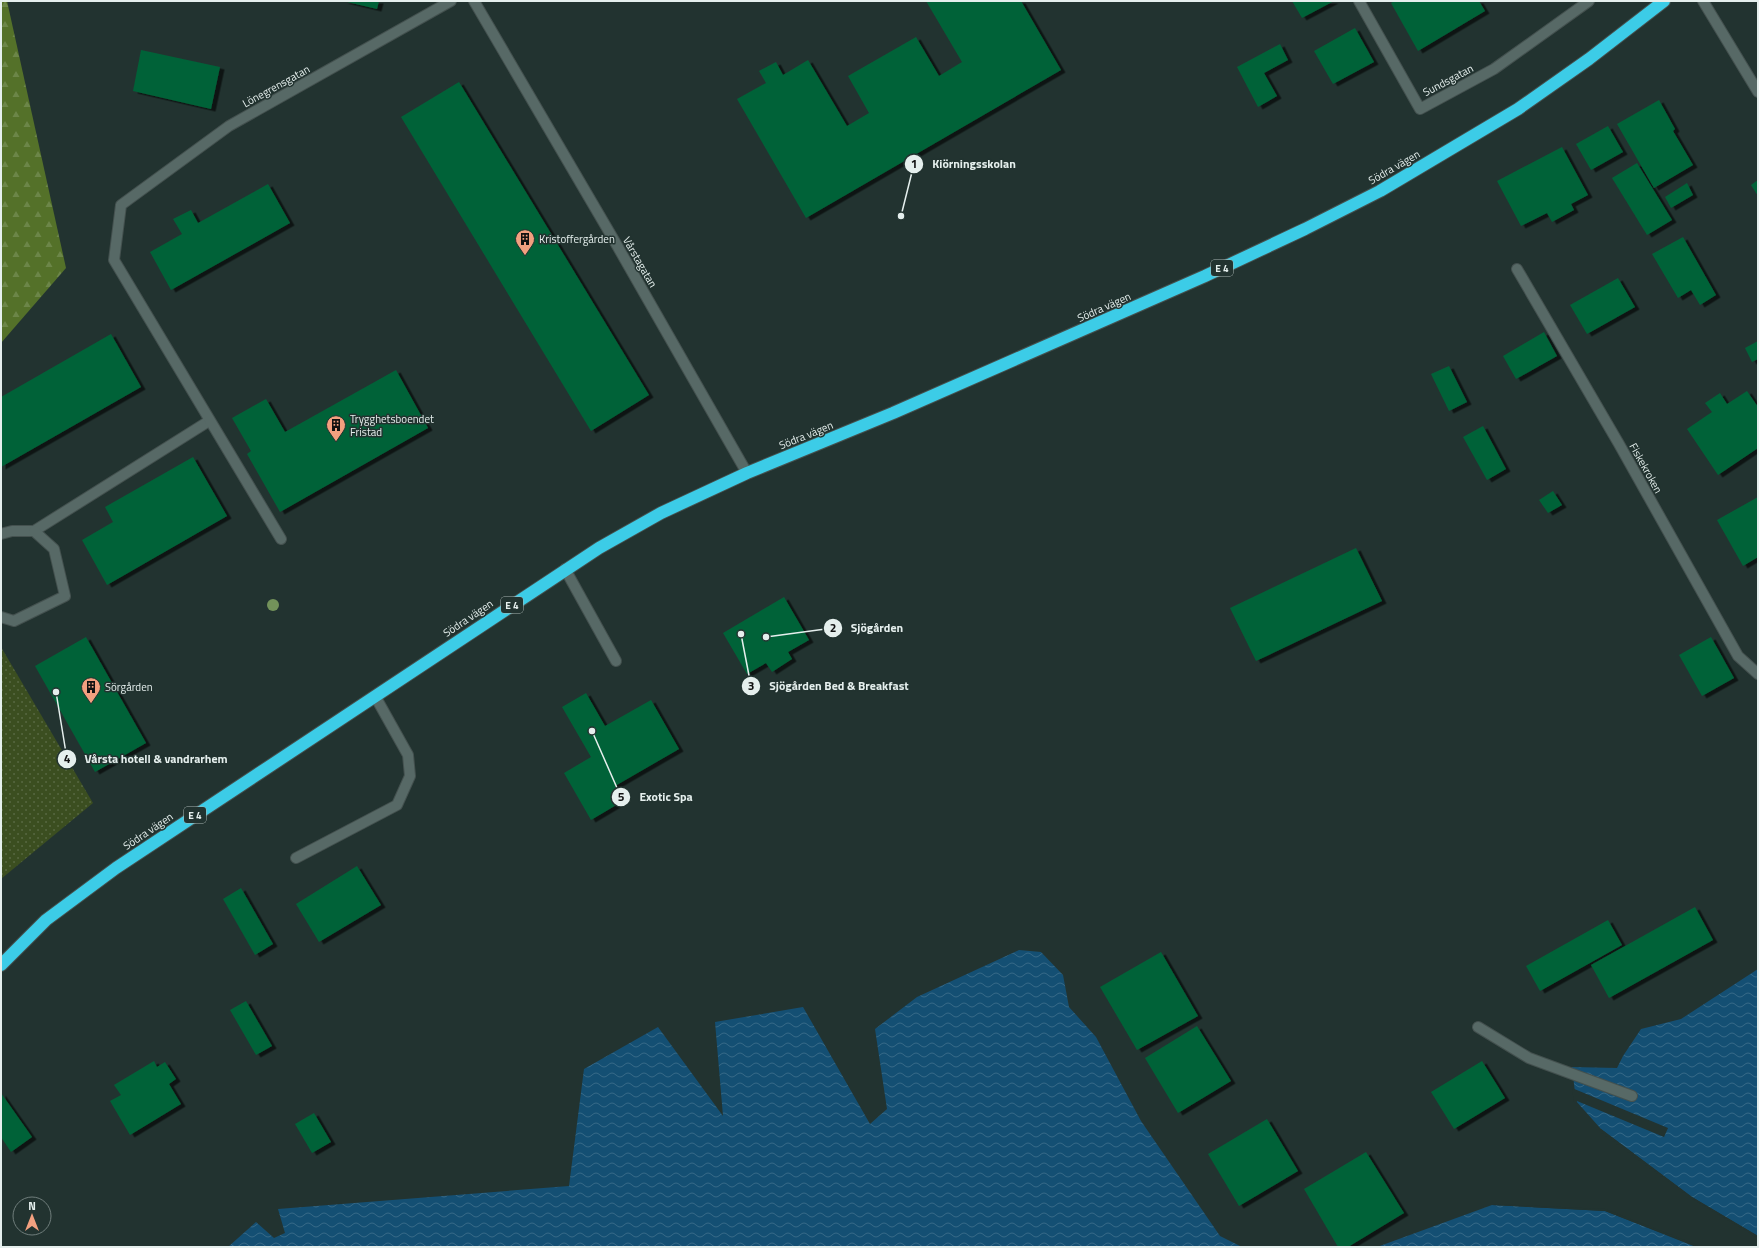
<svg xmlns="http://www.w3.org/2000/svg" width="1759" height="1248" font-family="'Titillium Web',sans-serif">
<defs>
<pattern id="forest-firs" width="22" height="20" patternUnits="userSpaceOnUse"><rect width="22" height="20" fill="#547129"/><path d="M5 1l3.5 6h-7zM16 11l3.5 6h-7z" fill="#6c8648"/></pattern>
<pattern id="garden-dots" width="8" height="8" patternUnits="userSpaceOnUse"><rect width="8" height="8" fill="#3b4e20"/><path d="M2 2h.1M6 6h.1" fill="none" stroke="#576841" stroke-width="1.8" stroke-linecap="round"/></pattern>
<pattern id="water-waves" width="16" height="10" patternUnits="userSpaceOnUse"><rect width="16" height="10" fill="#144f73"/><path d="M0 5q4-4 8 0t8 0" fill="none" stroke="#366987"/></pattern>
<filter id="shadow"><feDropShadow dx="4.5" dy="2.5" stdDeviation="0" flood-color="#0009"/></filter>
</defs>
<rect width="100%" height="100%" fill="#223330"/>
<!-- forest -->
<path fill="url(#forest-firs)" d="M 1,1 L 7,1 L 66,268 L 1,343 Z"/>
<!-- garden -->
<path fill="url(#garden-dots)" d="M 1,647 L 93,803 L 1,879 Z"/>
<!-- water -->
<g fill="url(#water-waves)">
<path d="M 1019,950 L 1041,952 L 1063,975 L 1069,1007 L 1096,1037 L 1141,1121 L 1220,1236 L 1242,1247 L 228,1247 L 256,1222 L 274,1238 L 285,1233 L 278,1209 L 569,1186 L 584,1069 L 658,1027 L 723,1116 L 715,1022 L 803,1007 L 870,1124 L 887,1109 L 875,1029 L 917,997 Z"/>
<path d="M 1758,969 L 1758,1236 L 1692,1197 L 1601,1129 L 1576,1101 L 1572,1067 L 1617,1068 L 1623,1056 L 1641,1029 L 1681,1019 Z"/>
<path d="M 1492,1205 L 1605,1211 L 1696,1247 L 1377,1247 Z"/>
</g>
<!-- pier -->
<g fill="#223330">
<path d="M 1572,1088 L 1668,1128 L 1664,1137 L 1577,1101 L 1576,1104 L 1574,1102 Z"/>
<path d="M 1601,1129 L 1692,1197 L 1758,1236 L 1758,1238 L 1691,1198 L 1599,1131 Z"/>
<path d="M 1495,1204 L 1605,1209 L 1697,1245 L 1698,1247 L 1605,1211 L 1492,1205 Z"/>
</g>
<!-- building -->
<g fill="#006238" filter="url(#shadow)">
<path d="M 343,1 L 379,1 L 377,9 Z"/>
<path d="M 926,1 L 1021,1 L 1061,70 L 806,218 L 737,99 L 766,83 L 759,71 L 776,62 L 783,75 L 808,60 L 847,126 L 869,113 L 848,76 L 916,37 L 939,76 L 962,62 Z"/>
<path d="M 1292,1 L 1334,1 L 1302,18 Z"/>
<path d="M 1395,1 L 1479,1 L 1485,11 L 1418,51 L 1391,3 Z"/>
<path d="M 1355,28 L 1374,62 L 1333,84 L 1314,51 Z"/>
<path d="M 1280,44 L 1288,60 L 1264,73 L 1277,96 L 1258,107 L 1237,67 Z"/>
<path d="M 141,50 L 220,67 L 211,109 L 133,91 Z"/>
<path d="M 459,82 L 649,395 L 591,431 L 401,117 Z"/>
<path d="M 1659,100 L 1675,129 L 1673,131 L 1693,165 L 1654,188 L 1617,124 Z"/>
<path d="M 1608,126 L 1623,152 L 1591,170 L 1576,144 Z"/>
<path d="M 1562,147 L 1588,195 L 1571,204 L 1574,210 L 1552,222 L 1547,213 L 1521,226 L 1497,181 Z"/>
<path d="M 1637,163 L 1672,220 L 1647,235 L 1612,178 Z"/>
<path d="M 1758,180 L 1758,196 L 1751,185 Z"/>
<path d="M 1687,183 L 1693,195 L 1671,208 L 1665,197 Z"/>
<path d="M 268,184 L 290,223 L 171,290 L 150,252 L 182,234 L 173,219 L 191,210 L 198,223 Z"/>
<path d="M 1683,237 L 1716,295 L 1700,305 L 1691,290 L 1678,298 L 1652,254 Z"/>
<path d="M 1618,278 L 1635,307 L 1587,334 L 1570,305 Z"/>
<path d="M 1544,332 L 1557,356 L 1516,379 L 1503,356 Z"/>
<path d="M 111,334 L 141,387 L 1,467 L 1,397 Z"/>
<path d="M 1758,341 L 1758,359 L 1752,362 L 1745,348 Z"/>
<path d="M 1449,366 L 1467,402 L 1449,411 L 1431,374 Z"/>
<path d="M 396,370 L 428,428 L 280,512 L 247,454 L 251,451 L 232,418 L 266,399 L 285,432 Z"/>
<path d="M 1747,391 L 1758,407 L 1758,448 L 1718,475 L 1687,429 L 1712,412 L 1705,403 L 1720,393 L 1727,404 Z"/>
<path d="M 1483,426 L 1506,469 L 1487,480 L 1463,437 Z"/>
<path d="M 193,457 L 227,516 L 107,585 L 82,540 L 113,522 L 105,507 Z"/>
<path d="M 1553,491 L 1562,505 L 1548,513 L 1539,500 Z"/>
<path d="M 1758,497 L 1758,557 L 1743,566 L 1717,520 Z"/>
<path d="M 1356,548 L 1382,601 L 1256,661 L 1230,608 Z"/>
<path d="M 784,597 L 809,640 L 788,652 L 792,659 L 772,672 L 766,663 L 747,674 L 723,633 Z"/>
<path d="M 86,637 L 146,743 L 95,772 L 35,666 Z"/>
<path d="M 1711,637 L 1734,678 L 1702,696 L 1679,655 Z"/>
<path d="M 586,693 L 605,726 L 651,700 L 679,749 L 615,786 L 623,801 L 591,820 L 564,773 L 591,757 L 562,707 Z"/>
<path d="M 357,866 L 381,905 L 319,942 L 296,904 Z"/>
<path d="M 241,888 L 273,944 L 255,955 L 223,899 Z"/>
<path d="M 1695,907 L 1713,940 L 1609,998 L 1591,965 Z"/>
<path d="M 1608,920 L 1622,945 L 1540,991 L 1526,966 Z"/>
<path d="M 1161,952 L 1198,1016 L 1137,1050 L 1100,987 Z"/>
<path d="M 246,1001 L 272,1046 L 256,1055 L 230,1010 Z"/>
<path d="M 1197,1026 L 1231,1081 L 1178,1113 L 1145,1058 Z"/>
<path d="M 154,1061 L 157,1067 L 165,1062 L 176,1079 L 169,1084 L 181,1104 L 130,1135 L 110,1101 L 121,1095 L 114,1085 Z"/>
<path d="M 1482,1061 L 1505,1098 L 1454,1129 L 1431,1092 Z"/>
<path d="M 1,1093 L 32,1137 L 11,1152 L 1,1137 Z"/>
<path d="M 314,1113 L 331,1142 L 312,1153 L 295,1124 Z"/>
<path d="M 1267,1119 L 1298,1171 L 1239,1206 L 1208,1154 Z"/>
<path d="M 1366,1152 L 1404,1213 L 1348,1247 L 1338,1247 L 1304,1189 Z"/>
</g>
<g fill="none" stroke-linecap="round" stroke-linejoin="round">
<!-- minor casing -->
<g stroke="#44514f" stroke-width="12">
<g id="minor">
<path d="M 474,1 L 611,235 L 747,473"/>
<path d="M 1359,1 L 1420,109 L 1494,69 L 1589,1"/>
<path d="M 1703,1 L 1758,92"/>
<path d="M 1517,269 L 1619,444 L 1738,656 L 1758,674"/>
<path d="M 1,534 L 12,531 L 34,531 L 209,421"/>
<path d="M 281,539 L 114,260 L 121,205 L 229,126 L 451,1"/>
<path d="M 565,569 L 616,661"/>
<path d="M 1,617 L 14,621 L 65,596 L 54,549 L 34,531"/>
<path d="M 296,858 L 397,805 L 410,776 L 408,755 L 375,696"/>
<path d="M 1478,1027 L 1529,1058 L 1632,1096"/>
</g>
</g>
<!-- highway casing -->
<g stroke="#44514f" stroke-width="14">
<path id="highway" d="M 1,965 L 46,920 L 116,868 L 599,548 L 661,513 L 747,473 L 893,413 L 1205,276 L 1305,229 L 1380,191 L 1518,109 L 1589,59 L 1664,1"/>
</g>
<!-- minor -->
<use href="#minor" stroke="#576966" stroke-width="10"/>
<!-- highway -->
<use href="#highway" stroke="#3ccce7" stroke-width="12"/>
</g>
<!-- trees -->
<circle fill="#73925a" cx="273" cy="605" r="6"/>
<!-- icons -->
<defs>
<g id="building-pin" transform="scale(1)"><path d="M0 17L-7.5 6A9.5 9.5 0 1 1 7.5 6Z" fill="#f2a07f" stroke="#223330"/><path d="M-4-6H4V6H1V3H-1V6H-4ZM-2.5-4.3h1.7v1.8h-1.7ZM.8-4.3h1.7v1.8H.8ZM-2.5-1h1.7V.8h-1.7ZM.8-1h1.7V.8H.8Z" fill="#111"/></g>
</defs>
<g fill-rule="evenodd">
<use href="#building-pin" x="525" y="239"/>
<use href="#building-pin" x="336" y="425"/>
<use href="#building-pin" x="91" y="687"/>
</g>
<g text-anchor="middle" stroke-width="3" stroke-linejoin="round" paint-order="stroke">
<!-- shield labels -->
<g fill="#223330" stroke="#aab7b4" stroke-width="1">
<rect x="1211" y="260" width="22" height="16" rx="3"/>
<rect x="501" y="597" width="22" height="16" rx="3"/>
<rect x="184" y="807" width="22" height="16" rx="3"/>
</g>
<g font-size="10" font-weight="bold" fill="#e5efed">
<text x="1222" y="272">E 4</text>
<text x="512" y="609">E 4</text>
<text x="195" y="819">E 4</text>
</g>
<!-- street labels -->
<g font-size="11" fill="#e5efed" stroke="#223330">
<text transform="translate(1448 80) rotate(-28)" y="4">Sundsgatan</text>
<text transform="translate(276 86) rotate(-29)" y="4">Lönegrensgatan</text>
<text transform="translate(1394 167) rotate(-30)" y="4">Södra vägen</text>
<text transform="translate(640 262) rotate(60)" y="4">Vårstagatan</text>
<text transform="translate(1104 307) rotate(-24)" y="4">Södra vägen</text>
<text transform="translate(806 435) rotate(-22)" y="4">Södra vägen</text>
<text transform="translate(1646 468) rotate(61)" y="4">Fiskekroken</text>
<text transform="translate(468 618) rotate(-34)" y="4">Södra vägen</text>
<text transform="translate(148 831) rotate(-34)" y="4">Södra vägen</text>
</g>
<!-- poi labels -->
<g font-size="11" fill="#e5efed" stroke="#223330" text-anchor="start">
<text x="539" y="243">Kristoffergården</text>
<text x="350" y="423">Trygghetsboendet<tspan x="350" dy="13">Fristad</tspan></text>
<text x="105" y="691">Sörgården</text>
</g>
</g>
<!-- callouts -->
<path fill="none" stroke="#e5efed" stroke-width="1.5" d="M901 216L914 164M766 637L833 628M741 634L751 686M56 692L67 759M592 731L621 797"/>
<g fill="#e5efed" stroke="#223330" stroke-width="1.5">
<circle cx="901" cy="216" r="4"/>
<circle cx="766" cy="637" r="4"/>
<circle cx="741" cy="634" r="4"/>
<circle cx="56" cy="692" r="4"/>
<circle cx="592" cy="731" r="4"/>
<circle cx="914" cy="164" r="10"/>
<circle cx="833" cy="628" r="10"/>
<circle cx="751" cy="686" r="10"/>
<circle cx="67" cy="759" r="10"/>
<circle cx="621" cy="797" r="10"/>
</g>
<g font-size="12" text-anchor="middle" font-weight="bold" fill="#111">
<text x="914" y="168">1</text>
<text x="833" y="632">2</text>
<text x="751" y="690">3</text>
<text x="67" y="763">4</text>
<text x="621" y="801">5</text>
</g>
<g font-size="12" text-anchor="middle" font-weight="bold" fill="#e5efed" stroke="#223330" stroke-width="3" stroke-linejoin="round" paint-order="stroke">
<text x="974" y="168">Kiörningsskolan</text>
<text x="877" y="632">Sjögården</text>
<text x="839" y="690">Sjögården Bed &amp; Breakfast</text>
<text x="156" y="763">Vårsta hotell &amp; vandrarhem</text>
<text x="666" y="801">Exotic Spa</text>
</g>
<!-- border -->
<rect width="1759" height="1248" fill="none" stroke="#e5efed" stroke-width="4"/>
<!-- north arrow -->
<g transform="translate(32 1216)"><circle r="19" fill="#223330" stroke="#707e7c"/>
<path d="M0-3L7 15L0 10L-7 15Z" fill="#f2a07f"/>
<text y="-6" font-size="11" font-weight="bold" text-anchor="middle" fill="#e5efed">N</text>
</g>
</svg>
